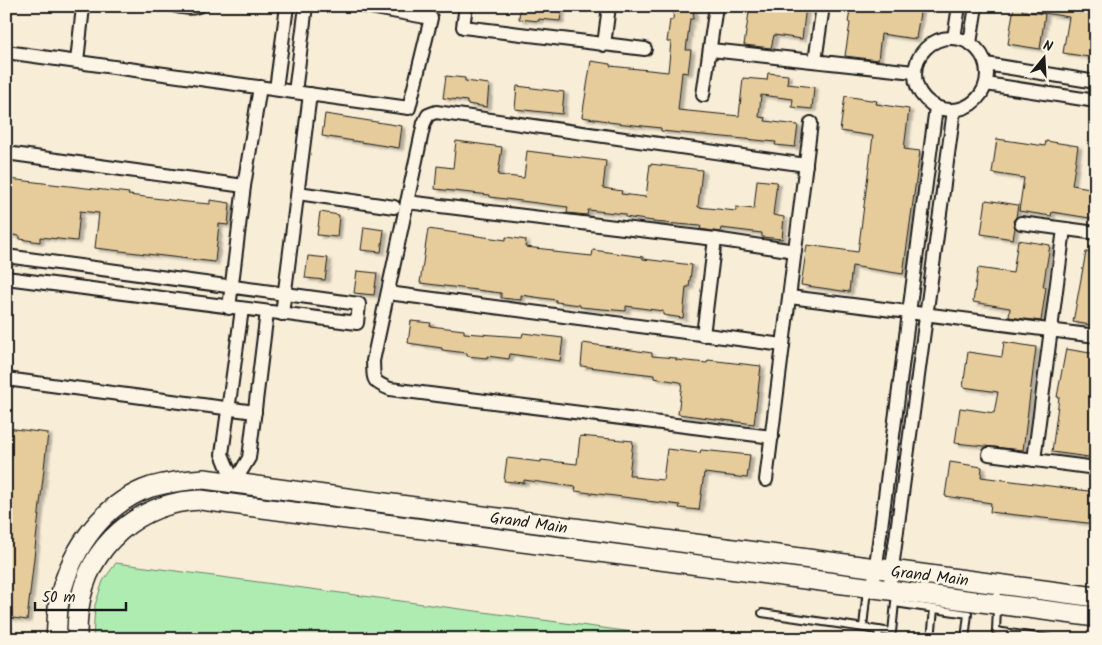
<svg xmlns="http://www.w3.org/2000/svg" width="1102" height="645" font-family="Kalam,sans-serif">
<defs>
<filter id="shadow"><feDropShadow dx="4" dy="2.5" stdDeviation="1" flood-color="#0004"/></filter>
</defs>
<rect width="100%" height="100%" fill="#f8edd6"/>
<filter id="ink" filterUnits="userSpaceOnUse"><feTurbulence type="fractalNoise" baseFrequency=".02" numOctaves="2"/><feDisplacementMap in="SourceGraphic" scale="10" xChannelSelector="R" yChannelSelector="G"/><feConvolveMatrix kernelMatrix="1 2 1 2 8 2 1 2 1" color-interpolation-filters="sRGB"/></filter>
<g filter="url(#ink)">
<!-- green -->
<path fill="#afecb2" stroke="#668467" d="M 116,563 L 685,639 L 93,639 L 95,605 L 103,581 Z"/>
<!-- building -->
<g fill="#e6cc9b" stroke="#1c1c1c" filter="url(#shadow)">
<path d="M 520,6 L 562,6 L 560,21 L 539,19 L 539,21 L 519,19 Z"/>
<path d="M 674,6 L 694,6 L 693,19 L 690,19 L 686,50 L 691,50 L 688,73 L 682,72 L 678,110 L 739,116 L 743,78 L 767,80 L 768,73 L 788,75 L 787,84 L 814,87 L 812,109 L 792,107 L 793,99 L 761,95 L 759,117 L 766,118 L 765,121 L 798,125 L 795,147 L 775,145 L 776,142 L 661,131 L 661,128 L 608,122 L 608,121 L 582,117 L 591,61 L 610,64 L 610,66 L 668,72 L 671,42 L 667,42 L 670,20 L 673,20 Z"/>
<path d="M 750,6 L 806,6 L 802,39 L 774,35 L 771,48 L 744,45 Z"/>
<path d="M 851,6 L 921,6 L 916,39 L 881,34 L 878,60 L 845,56 L 850,23 L 848,22 Z"/>
<path d="M 1014,6 L 1023,6 L 1022,11 L 1045,14 L 1040,49 L 1008,44 Z"/>
<path d="M 1038,6 L 1096,6 L 1096,58 L 1063,53 L 1069,17 L 1038,12 Z"/>
<path d="M 446,76 L 465,78 L 465,81 L 489,84 L 487,107 L 467,104 L 467,101 L 443,98 Z"/>
<path d="M 517,86 L 564,92 L 562,114 L 515,109 Z"/>
<path d="M 845,96 L 877,101 L 876,104 L 909,109 L 904,149 L 920,151 L 903,274 L 852,266 L 849,292 L 801,285 L 807,245 L 858,252 L 873,136 L 840,131 Z"/>
<path d="M 325,114 L 402,126 L 399,148 L 322,136 Z"/>
<path d="M 997,139 L 1045,146 L 1046,141 L 1078,146 L 1072,185 L 1096,189 L 1096,219 L 1052,212 L 1051,216 L 1019,211 L 1024,178 L 992,173 Z"/>
<path d="M 456,141 L 502,147 L 498,175 L 524,178 L 527,151 L 606,161 L 603,188 L 622,191 L 621,194 L 646,197 L 650,164 L 702,170 L 698,207 L 736,211 L 736,207 L 754,209 L 757,180 L 777,182 L 773,215 L 784,217 L 782,239 L 762,237 L 762,233 L 721,228 L 720,232 L 700,229 L 701,226 L 653,222 L 653,221 L 625,217 L 625,214 L 588,210 L 587,215 L 567,213 L 568,207 L 490,197 L 490,195 L 435,189 L 437,166 L 453,168 Z"/>
<path d="M 9,179 L 129,193 L 128,195 L 187,202 L 210,204 L 210,200 L 230,203 L 228,225 L 219,224 L 215,262 L 95,248 L 99,213 L 80,211 L 77,241 L 40,237 L 40,242 L 20,239 L 20,236 L 6,234 L 6,203 Z"/>
<path d="M 986,200 L 1018,205 L 1016,217 L 1013,221 L 1015,228 L 1013,239 L 981,234 Z"/>
<path d="M 320,212 L 339,215 L 337,237 L 317,235 Z"/>
<path d="M 364,227 L 384,230 L 381,252 L 361,250 Z"/>
<path d="M 428,229 L 506,240 L 506,237 L 526,240 L 525,247 L 553,250 L 553,252 L 592,256 L 593,250 L 643,257 L 643,259 L 692,265 L 689,287 L 686,287 L 683,318 L 663,315 L 663,311 L 626,306 L 626,311 L 580,307 L 580,305 L 556,302 L 556,300 L 521,295 L 521,300 L 501,298 L 501,293 L 420,283 Z"/>
<path d="M 1018,240 L 1050,245 L 1043,287 L 1046,287 L 1041,321 L 1009,317 L 1010,308 L 973,302 L 978,268 L 1013,273 Z"/>
<path d="M 1086,252 L 1096,253 L 1096,326 L 1073,322 Z"/>
<path d="M 308,256 L 328,258 L 325,280 L 305,278 Z"/>
<path d="M 357,271 L 377,273 L 374,295 L 354,293 Z"/>
<path d="M 411,321 L 431,323 L 430,326 L 464,330 L 464,333 L 522,337 L 523,333 L 563,338 L 560,361 L 510,354 L 509,359 L 487,356 L 487,358 L 467,356 L 467,353 L 442,350 L 442,348 L 408,343 Z"/>
<path d="M 1004,342 L 1036,347 L 1023,450 L 955,443 L 960,408 L 994,413 L 998,392 L 963,387 L 968,352 L 1002,357 Z"/>
<path d="M 583,343 L 652,353 L 652,356 L 676,358 L 676,360 L 707,363 L 708,360 L 761,366 L 754,424 L 678,414 L 682,383 L 680,382 L 654,378 L 654,375 L 581,366 Z"/>
<path d="M 1066,349 L 1096,354 L 1096,458 L 1052,452 L 1059,397 L 1057,397 Z"/>
<path d="M 6,428 L 48,433 L 27,620 L 6,617 Z"/>
<path d="M 580,436 L 633,441 L 629,475 L 634,475 L 634,477 L 663,480 L 667,449 L 700,453 L 701,450 L 750,455 L 747,478 L 704,473 L 699,510 L 679,508 L 680,505 L 647,501 L 647,500 L 575,491 L 576,487 L 524,480 L 524,483 L 504,481 L 507,458 L 541,462 L 541,460 L 577,464 Z"/>
<path d="M 950,462 L 982,467 L 981,477 L 1096,492 L 1096,524 L 990,512 L 991,503 L 945,496 Z"/>
</g>
<g fill="none" stroke-linecap="round" stroke-linejoin="round">
<!-- lane casing -->
<g stroke="#1c1c1c" stroke-width="10">
<g id="lane">
<path d="M 164,6 C 177,9 192,15 204,6"/>
<path d="M 998,585 L 996,631 L 1050,639"/>
<path d="M 895,603 L 968,614 L 965,639"/>
<path d="M 762,613 L 892,632 L 896,593"/>
<path d="M 863,627 L 867,589"/>
<path d="M 878,639 L 879,630"/>
<path d="M 931,639 L 934,609"/>
</g>
</g>
<!-- street casing -->
<g stroke="#1c1c1c" stroke-width="16">
<g id="street">
<path d="M 466,6 L 463,27 L 645,49"/>
<circle cx="951" cy="74" r="36"/>
<path d="M 954,38 L 959,6"/>
<path d="M 970,43 L 976,6"/>
<path d="M 604,45 L 609,6"/>
<path d="M 711,50 L 914,72"/>
<path d="M 6,52 L 409,108 L 431,18 L 364,6"/>
<path d="M 77,61 L 83,7"/>
<path d="M 815,61 L 823,6"/>
<path d="M 986,64 L 1096,82"/>
<path d="M 986,84 L 1096,101"/>
<path d="M 276,89 L 287,6"/>
<path d="M 295,92 L 306,6"/>
<path d="M 703,95 L 716,6"/>
<path d="M 6,153 L 244,186"/>
<path d="M 298,193 L 394,207"/>
<path d="M 407,202 L 715,239 L 795,251"/>
<path d="M 1021,223 L 1096,233"/>
<path d="M 6,256 L 359,304 L 357,323 L 6,278"/>
<path d="M 388,293 L 783,345"/>
<path d="M 790,297 L 1096,336"/>
<path d="M 229,308 L 244,186 L 260,87"/>
<path d="M 282,314 L 310,94"/>
<path d="M 703,335 L 715,239"/>
<path d="M 6,379 L 255,412"/>
<path d="M 772,437 L 390,389 C 371,381 374,380 373,361 L 424,123 L 428,115 L 436,112 L 806,165"/>
<path d="M 989,454 L 1096,468"/>
<path d="M 1034,460 L 1064,229"/>
<path d="M 766,480 L 811,123"/>
<path d="M 234,483 L 222,454 L 242,309"/>
<path d="M 234,483 L 249,458 L 267,312"/>
<path d="M 873,588 L 936,107"/>
<path d="M 889,590 L 954,110"/>
</g>
</g>
<!-- secondary casing -->
<g stroke="#1c1c1c" stroke-width="22">
<g id="secondary">
<path d="M 56,639 C 57,629 57,618 58,608 C 66,557 100,504 151,487 C 169,482 185,480 204,479 L 1096,597"/>
<path d="M 77,639 C 77,629 77,618 79,608 C 88,545 139,502 201,500 L 1096,617"/>
</g>
</g>
<!-- lane -->
<use href="#lane" stroke="#fcf5e5" stroke-width="6"/>
<!-- street -->
<use href="#street" stroke="#fcf5e5" stroke-width="12"/>
<!-- secondary -->
<use href="#secondary" stroke="#fcf5e5" stroke-width="19"/>
</g>
</g>
<g text-anchor="middle" stroke-width="5" stroke-linejoin="round" paint-order="stroke">
<!-- street labels -->
<g font-size="16" fill="#1c1c1c" stroke="#fcf5e5">
<text transform="translate(529 522) rotate(8)" y="6">Grand Main</text>
<text transform="translate(930 575) rotate(7)" y="6">Grand Main</text>
</g>
</g>
<!-- margin -->
<rect width="1102" height="645" fill="none" stroke="#fcf5e5" stroke-width="25"/>
<rect x="12" y="12" width="1077" height="620" fill="none" stroke="#1c1c1c" stroke-width="2" filter="url(#ink)"/>
<!-- north arrow -->
<g transform="translate(1044 58) rotate(18)" stroke="#fcf5e5" stroke-width="4" paint-order="stroke">
<path d="M0-4L9 19L0 12L-9 19Z" fill="#1c1c1c"/>
<text y="-8" font-size="14" font-weight="bold" text-anchor="middle" fill="#1c1c1c">N</text>
</g>
<!-- scale -->
<path d="M35 602v8h91v-8" fill="none" stroke="#1c1c1c" stroke-width="2.5"/>
<text x="42" y="602" font-size="15" fill="#1c1c1c" stroke="#fcf5e5" stroke-width="4" paint-order="stroke">50 m</text>
</svg>
